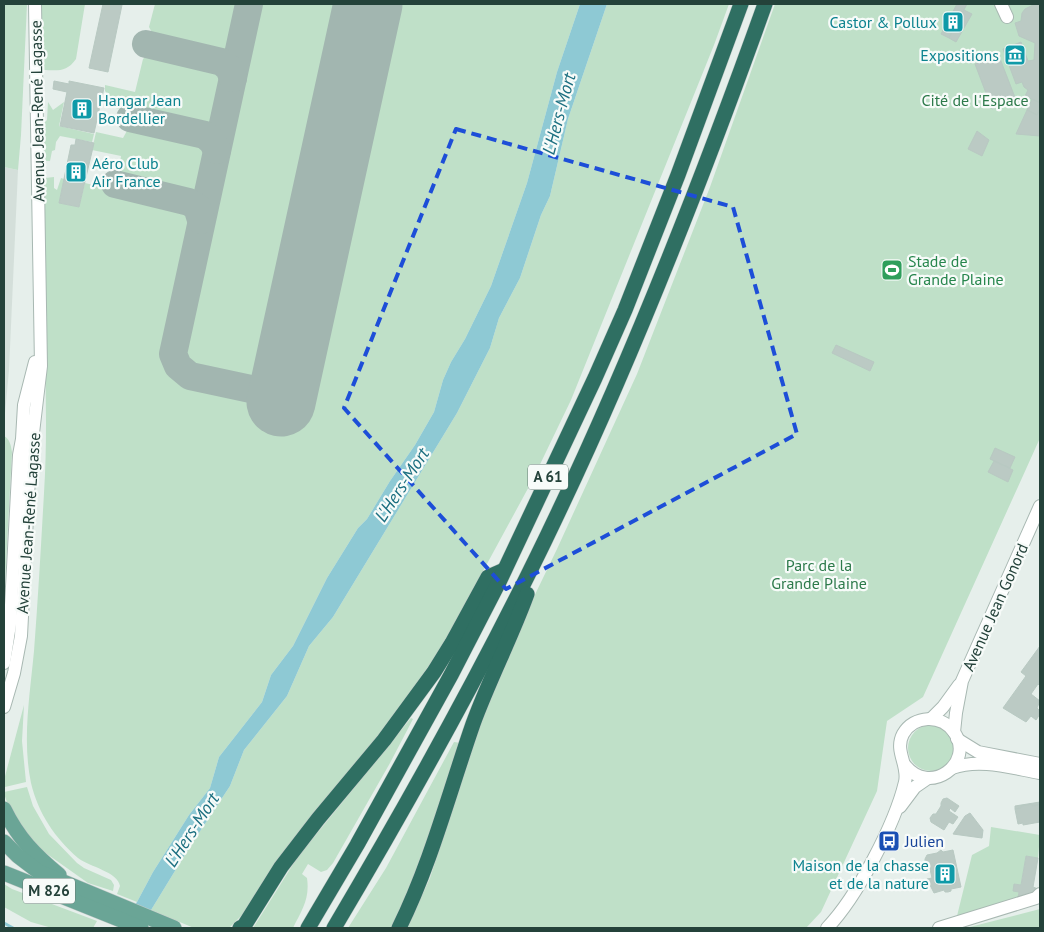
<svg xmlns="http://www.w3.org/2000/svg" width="1044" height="932" font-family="'PT Sans',sans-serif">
<rect width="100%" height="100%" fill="#e6efeb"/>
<!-- built -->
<path fill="#d4dfda" d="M 4,167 L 18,170 L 9,370 L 4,424 Z"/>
<!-- green -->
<g fill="#bfe0c8">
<path d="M 4,4 L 27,4 L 21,135 L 18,170 L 4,167 Z"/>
<path d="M 40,4 L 85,4 L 76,59 C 66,73 58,70 42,70 L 40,61 Z"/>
<path d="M 155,4 L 241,4 L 233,40 L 229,51 L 222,54 L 215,55 L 156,40 L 149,27 Z"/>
<path d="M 256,4 L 345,4 L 266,363 L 256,377 L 247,380 L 188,367 C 181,359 181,353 181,342 Z"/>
<path d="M 390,4 L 580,4 L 557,72 L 527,183 L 491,286 L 465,339 L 451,362 L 443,380 L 434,412 L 415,445 L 390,481 L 367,519 L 358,528 L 327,578 L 293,646 L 271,675 L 262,702 L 219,757 L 210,788 L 189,815 L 153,872 L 137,902 L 117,894 L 120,886 C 118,872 90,867 78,858 C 55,838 38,813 31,783 C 22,740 30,694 34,651 C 38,599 41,546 44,493 C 47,446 46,400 45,353 C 45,296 44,238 44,180 L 45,178 L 54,177 L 54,188 L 57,190 L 61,178 L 64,179 L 59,203 L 79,207 L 85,183 L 190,208 L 193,213 L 194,220 L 167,346 C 165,366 171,373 188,383 L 302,409 Z"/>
<path d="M 607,4 L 729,4 L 714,45 L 571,400 L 532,481 L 450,632 L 433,660 L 392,718 L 243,914 L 229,928 L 194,928 L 151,910 L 189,848 L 230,786 L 244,750 L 287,696 L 309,646 L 333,617 L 457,413 L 490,348 L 499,318 L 520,278 L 541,215 L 550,196 L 568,119 Z"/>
<path d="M 775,4 L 1040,4 L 1040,438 L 923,697 L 887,721 L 877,791 L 821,912 L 806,928 L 407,928 L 430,878 L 485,707 L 529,607 L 557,549 L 637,374 L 710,187 Z"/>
<path d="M 150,52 L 154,52 L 209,65 L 222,71 C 226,80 221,108 216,118 C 213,126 204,128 196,127 L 107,106 L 110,97 L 105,91 L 105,85 L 135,92 L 143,59 Z"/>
<path d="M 48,102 L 53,110 L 64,102 L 59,126 L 94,134 L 92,142 L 60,136 L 56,142 L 55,150 L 52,151 L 50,161 L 44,161 L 43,158 L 42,128 L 44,123 L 47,120 Z"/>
<path d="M 135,125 C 155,129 202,133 209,154 L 202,189 C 198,193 196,195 190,195 L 118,179 L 121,156 L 92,150 L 96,132 L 123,138 L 128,129 Z"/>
<path d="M 4,436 C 10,439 11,446 12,452 L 4,599 Z"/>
<path d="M 24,705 L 22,741 L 26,782 L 5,787 L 4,780 Z"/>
<path d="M 411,718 L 413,719 L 390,763 L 333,863 L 327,870 L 321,872 L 308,864 L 302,874 L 307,878 C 310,899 302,910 293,928 L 253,928 L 297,858 Z"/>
<circle cx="931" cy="748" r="23"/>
<path d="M 454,742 L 461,743 L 419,872 L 392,928 L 348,928 L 386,868 Z"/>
<path d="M 27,787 L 33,806 L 49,834 L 77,863 L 84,868 L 111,880 L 114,885 L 113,891 L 88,883 L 40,849 L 37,849 L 12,815 L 4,794 L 4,792 Z"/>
<path d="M 991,827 L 1040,835 L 1038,858 L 1026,856 L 1021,885 L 1014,884 L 1019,892 L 1018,898 L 957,916 L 972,855 L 989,846 Z"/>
<path d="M 4,884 L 12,889 L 97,921 L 93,928 L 52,928 L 31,922 L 4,907 Z"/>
<path d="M 1040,909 L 1040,928 L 966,928 Z"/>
</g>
<!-- water -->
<path fill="#8ec9d4" d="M 580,4 L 607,4 L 568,119 L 550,196 L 541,215 L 520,278 L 499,318 L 490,348 L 457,413 L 333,617 L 309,646 L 287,696 L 244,750 L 230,786 L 189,848 L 140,928 L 117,928 L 137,902 L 153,872 L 189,815 L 210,788 L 219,757 L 262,702 L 271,675 L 293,646 L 327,578 L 358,528 L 367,519 L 390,481 L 415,445 L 434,412 L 443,380 L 451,362 L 465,339 L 491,286 L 527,183 L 557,72 Z"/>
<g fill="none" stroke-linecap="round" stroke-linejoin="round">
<!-- stream -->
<path stroke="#8ec9d4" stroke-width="3" d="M 4,923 L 13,928"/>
<!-- taxiway -->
<g stroke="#a2b6b0" stroke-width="28">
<path d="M 249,4 L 173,354 L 178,366 L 190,376 L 260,391 C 275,391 281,384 288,372"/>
<path d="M 146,44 L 222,62 L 229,68 L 233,78"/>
<path d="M 130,118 L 205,135 L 212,141 L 217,150"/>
<path d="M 115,184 L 189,202 L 197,207 L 201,220"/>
</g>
<!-- runway -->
<path stroke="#a2b6b0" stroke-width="69" d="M 281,402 L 368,4"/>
</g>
<!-- building -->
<g fill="#bbcac4" stroke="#b8c9c2">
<path d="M 103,4 L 122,5 L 108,72 L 89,68 Z"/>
<path d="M 957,4 L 967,4 L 949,38 L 941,34 Z"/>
<path d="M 1037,4 L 1040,5 L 1040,103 L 1025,96 L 1028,90 L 1024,87 L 1022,82 L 1016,84 L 1003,49 L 1021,42 L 1028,61 L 1034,60 L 1035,43 L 1019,36 L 1015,23 L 1021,21 L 1022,13 L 1025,9 L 1033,5 Z"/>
<path d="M 964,10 L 972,14 L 956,42 L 949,38 Z"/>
<path d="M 999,56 L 1016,100 L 992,109 L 975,64 Z"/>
<path d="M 54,81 L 69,84 L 69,81 L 104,88 L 94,133 L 60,126 L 67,92 L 53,89 Z"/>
<path d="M 1032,99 L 1040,103 L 1040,109 L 1037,115 L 1027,110 Z"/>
<path d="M 1040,109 L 1040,136 L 1016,134 L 1027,110 L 1037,115 Z"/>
<path d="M 977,131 L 989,140 L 982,156 L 968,149 Z"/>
<path d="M 76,139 L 94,143 L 79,207 L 59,203 L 71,145 L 75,145 Z"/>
<path d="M 836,345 L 874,362 L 870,371 L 832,353 Z"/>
<path d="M 995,448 L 1015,457 L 1010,468 L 990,459 Z"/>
<path d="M 994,461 L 1013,470 L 1008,482 L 988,472 Z"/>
<path d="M 1040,646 L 1040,686 L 1038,684 L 1031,694 L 1040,701 L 1037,708 L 1040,711 L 1040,714 L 1036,720 L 1031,716 L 1026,722 L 1003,708 L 1026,676 L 1021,672 Z"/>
<path d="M 947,798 L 959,806 L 955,812 L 950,808 L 949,811 L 958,817 L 953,824 L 949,822 L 944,830 L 931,822 L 930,818 L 933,814 L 936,814 L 941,806 L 941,803 L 943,799 Z"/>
<path d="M 1040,802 L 1040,805 L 1021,806 L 1021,808 L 1015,809 L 1015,806 Z"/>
<path d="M 1032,804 L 1032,806 L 1040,805 L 1040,827 L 1040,822 L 1023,825 L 1023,823 L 1018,824 L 1015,809 L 1021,808 L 1021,806 Z"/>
<path d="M 970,813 L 983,830 L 982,838 L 953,834 L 965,816 Z"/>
<path d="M 941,850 L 943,852 L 953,850 L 961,887 L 951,889 L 951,891 L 948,892 L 945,892 L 944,890 L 934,893 L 927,879 L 932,878 L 930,869 L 925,870 L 925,859 L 927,855 L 937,853 Z"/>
<path d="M 1026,856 L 1038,858 L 1033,887 L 1038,889 L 1035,893 L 1032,892 L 1031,896 L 1018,898 L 1019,892 L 1013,891 L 1014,884 L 1021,885 Z"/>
</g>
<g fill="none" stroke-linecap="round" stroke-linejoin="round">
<!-- minor casing -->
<g stroke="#a8b8b2" stroke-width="14">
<g id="minor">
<path d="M 1001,4 L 1007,17"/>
<path d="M 4,663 L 10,624 L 19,455 L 22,439 L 24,405 L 35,362"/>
<path d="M 4,707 L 14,673 L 21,636 L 30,458 L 41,366 L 35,4"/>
<path d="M 931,719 L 943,707 L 959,685"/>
<path d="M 954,732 L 956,713 L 962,681 L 1040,506"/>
<path d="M 957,739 L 978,752 L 1040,764"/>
<path d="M 952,768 C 980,758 1011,768 1040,773"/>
<path d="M 900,807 L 915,787 L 928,778"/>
<path d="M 827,928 C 857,897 895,824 905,782 C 909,765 894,751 903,734 C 914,715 941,714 954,732 C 976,763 929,798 904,764"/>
<path d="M 939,928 L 1036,898 L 1040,894"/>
</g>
</g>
<!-- major casing -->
<g stroke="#c2cac8" stroke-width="16">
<g id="major">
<path d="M 4,809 C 18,838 35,855 59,875"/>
<path d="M 4,842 L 18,856 L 39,872 L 174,928"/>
<path d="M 4,873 L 141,928"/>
</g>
</g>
<!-- highway casing -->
<g stroke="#c2cac8" stroke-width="16">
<g id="highway">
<path d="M 240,928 L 244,926 L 281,867 L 318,819 L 384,740 L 434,672 L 452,643 L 488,577 L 504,570"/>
<path d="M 308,928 L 357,845 L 451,675 L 499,582 L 595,378 L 625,310 L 678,175 L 741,4"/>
<path d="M 334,928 C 414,793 491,655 558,513 C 637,347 703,177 765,4"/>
<path d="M 399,928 C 431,863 449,793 473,724 C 489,680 511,638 527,594"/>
</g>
</g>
<!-- minor -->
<use href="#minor" stroke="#fff" stroke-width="12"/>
<!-- major -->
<use href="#major" stroke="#6aa596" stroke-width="15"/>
<!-- highway -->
<use href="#highway" stroke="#2f6f62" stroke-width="15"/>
</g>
<!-- marked area -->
<path fill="none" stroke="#1d4ed8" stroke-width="4" stroke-dasharray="10 6" stroke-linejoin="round" d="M 456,129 L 733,207 L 797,434 L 506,589 L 344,408 Z"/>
<!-- icons -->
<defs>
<g id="building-square" transform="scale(1.125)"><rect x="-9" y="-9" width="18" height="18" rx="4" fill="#0f9aa8" stroke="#f7fbf9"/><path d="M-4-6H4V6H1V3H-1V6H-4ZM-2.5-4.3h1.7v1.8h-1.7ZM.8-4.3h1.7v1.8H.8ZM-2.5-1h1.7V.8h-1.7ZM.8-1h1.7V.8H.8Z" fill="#fff"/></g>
<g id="museum-square" transform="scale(1.125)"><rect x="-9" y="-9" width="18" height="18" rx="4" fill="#0f9aa8" stroke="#f7fbf9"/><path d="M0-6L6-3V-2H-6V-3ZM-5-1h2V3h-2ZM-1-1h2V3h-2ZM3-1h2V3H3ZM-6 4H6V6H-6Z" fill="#fff"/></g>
<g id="stadium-square" transform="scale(1.125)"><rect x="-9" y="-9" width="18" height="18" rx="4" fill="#2e9e5b" stroke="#f7fbf9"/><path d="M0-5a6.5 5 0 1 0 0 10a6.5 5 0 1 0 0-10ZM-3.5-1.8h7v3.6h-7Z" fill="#fff"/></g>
<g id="bus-square" transform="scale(1.125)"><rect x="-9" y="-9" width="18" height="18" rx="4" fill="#1a4fb4" stroke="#f7fbf9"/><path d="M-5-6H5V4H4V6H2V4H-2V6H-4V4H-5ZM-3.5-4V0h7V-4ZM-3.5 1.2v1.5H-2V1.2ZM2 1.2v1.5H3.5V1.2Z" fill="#fff"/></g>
</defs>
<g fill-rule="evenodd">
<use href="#building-square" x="953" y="22"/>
<use href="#museum-square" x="1015" y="55"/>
<use href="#building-square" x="82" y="109"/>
<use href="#building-square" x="76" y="172"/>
<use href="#stadium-square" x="892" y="270"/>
<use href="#bus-square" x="889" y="841"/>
<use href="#building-square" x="945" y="874"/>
</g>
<g text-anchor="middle" stroke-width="4.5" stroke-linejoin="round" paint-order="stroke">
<!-- shield labels -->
<g fill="#f7fbf9" stroke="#637a73" stroke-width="1">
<rect x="528" y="464.5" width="40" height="25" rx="4"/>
<rect x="23" y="878.5" width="52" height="25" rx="4"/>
</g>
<g font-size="15" font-weight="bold" fill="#24423a">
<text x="548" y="482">A 61</text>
<text x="49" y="896">M 826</text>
</g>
<!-- culture labels -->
<g font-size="16" fill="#0d838f" stroke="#f7fbf9" text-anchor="end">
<text x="937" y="28">Castor &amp; Pollux</text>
<text x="999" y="61">Expositions</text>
<text x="98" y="106" text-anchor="start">Hangar Jean<tspan x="98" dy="18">Bordellier</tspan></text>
<text x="92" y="169" text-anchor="start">Aéro Club<tspan x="92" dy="18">Air France</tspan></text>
<text x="929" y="871">Maison de la chasse<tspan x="929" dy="18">et de la nature</tspan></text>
</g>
<!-- park labels -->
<g font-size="16" fill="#2d7a4b" stroke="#f7fbf9">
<text x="975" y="106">Cité de l'Espace</text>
<text x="819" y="571">Parc de la<tspan x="819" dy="18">Grande Plaine</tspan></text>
</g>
<!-- street labels -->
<g font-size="16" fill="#24423a" stroke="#f7fbf9">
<text transform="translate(37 111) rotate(-91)" y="6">Avenue Jean-René Lagasse</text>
<text transform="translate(28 523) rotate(-86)" y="6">Avenue Jean-René Lagasse</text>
<text transform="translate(995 607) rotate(-66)" y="6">Avenue Jean Gonord</text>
</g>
<!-- leisure labels -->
<g font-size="16" fill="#27864d" stroke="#f7fbf9" text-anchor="start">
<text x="908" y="267">Stade de<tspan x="908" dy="18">Grande Plaine</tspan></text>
</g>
<!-- transit labels -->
<g font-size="16" fill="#164399" stroke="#f7fbf9" text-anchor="start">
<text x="905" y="847">Julien</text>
</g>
<!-- water labels -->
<g font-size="18" font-style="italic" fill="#1c6f80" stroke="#f7fbf9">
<text transform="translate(559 114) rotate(-75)" y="6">L'Hers-Mort</text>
<text transform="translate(402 485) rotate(-57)" y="6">L'Hers-Mort</text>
<text transform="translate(192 830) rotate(-57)" y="6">L'Hers-Mort</text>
</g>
</g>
<!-- border -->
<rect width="1044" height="932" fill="none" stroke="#24423a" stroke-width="10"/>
</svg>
